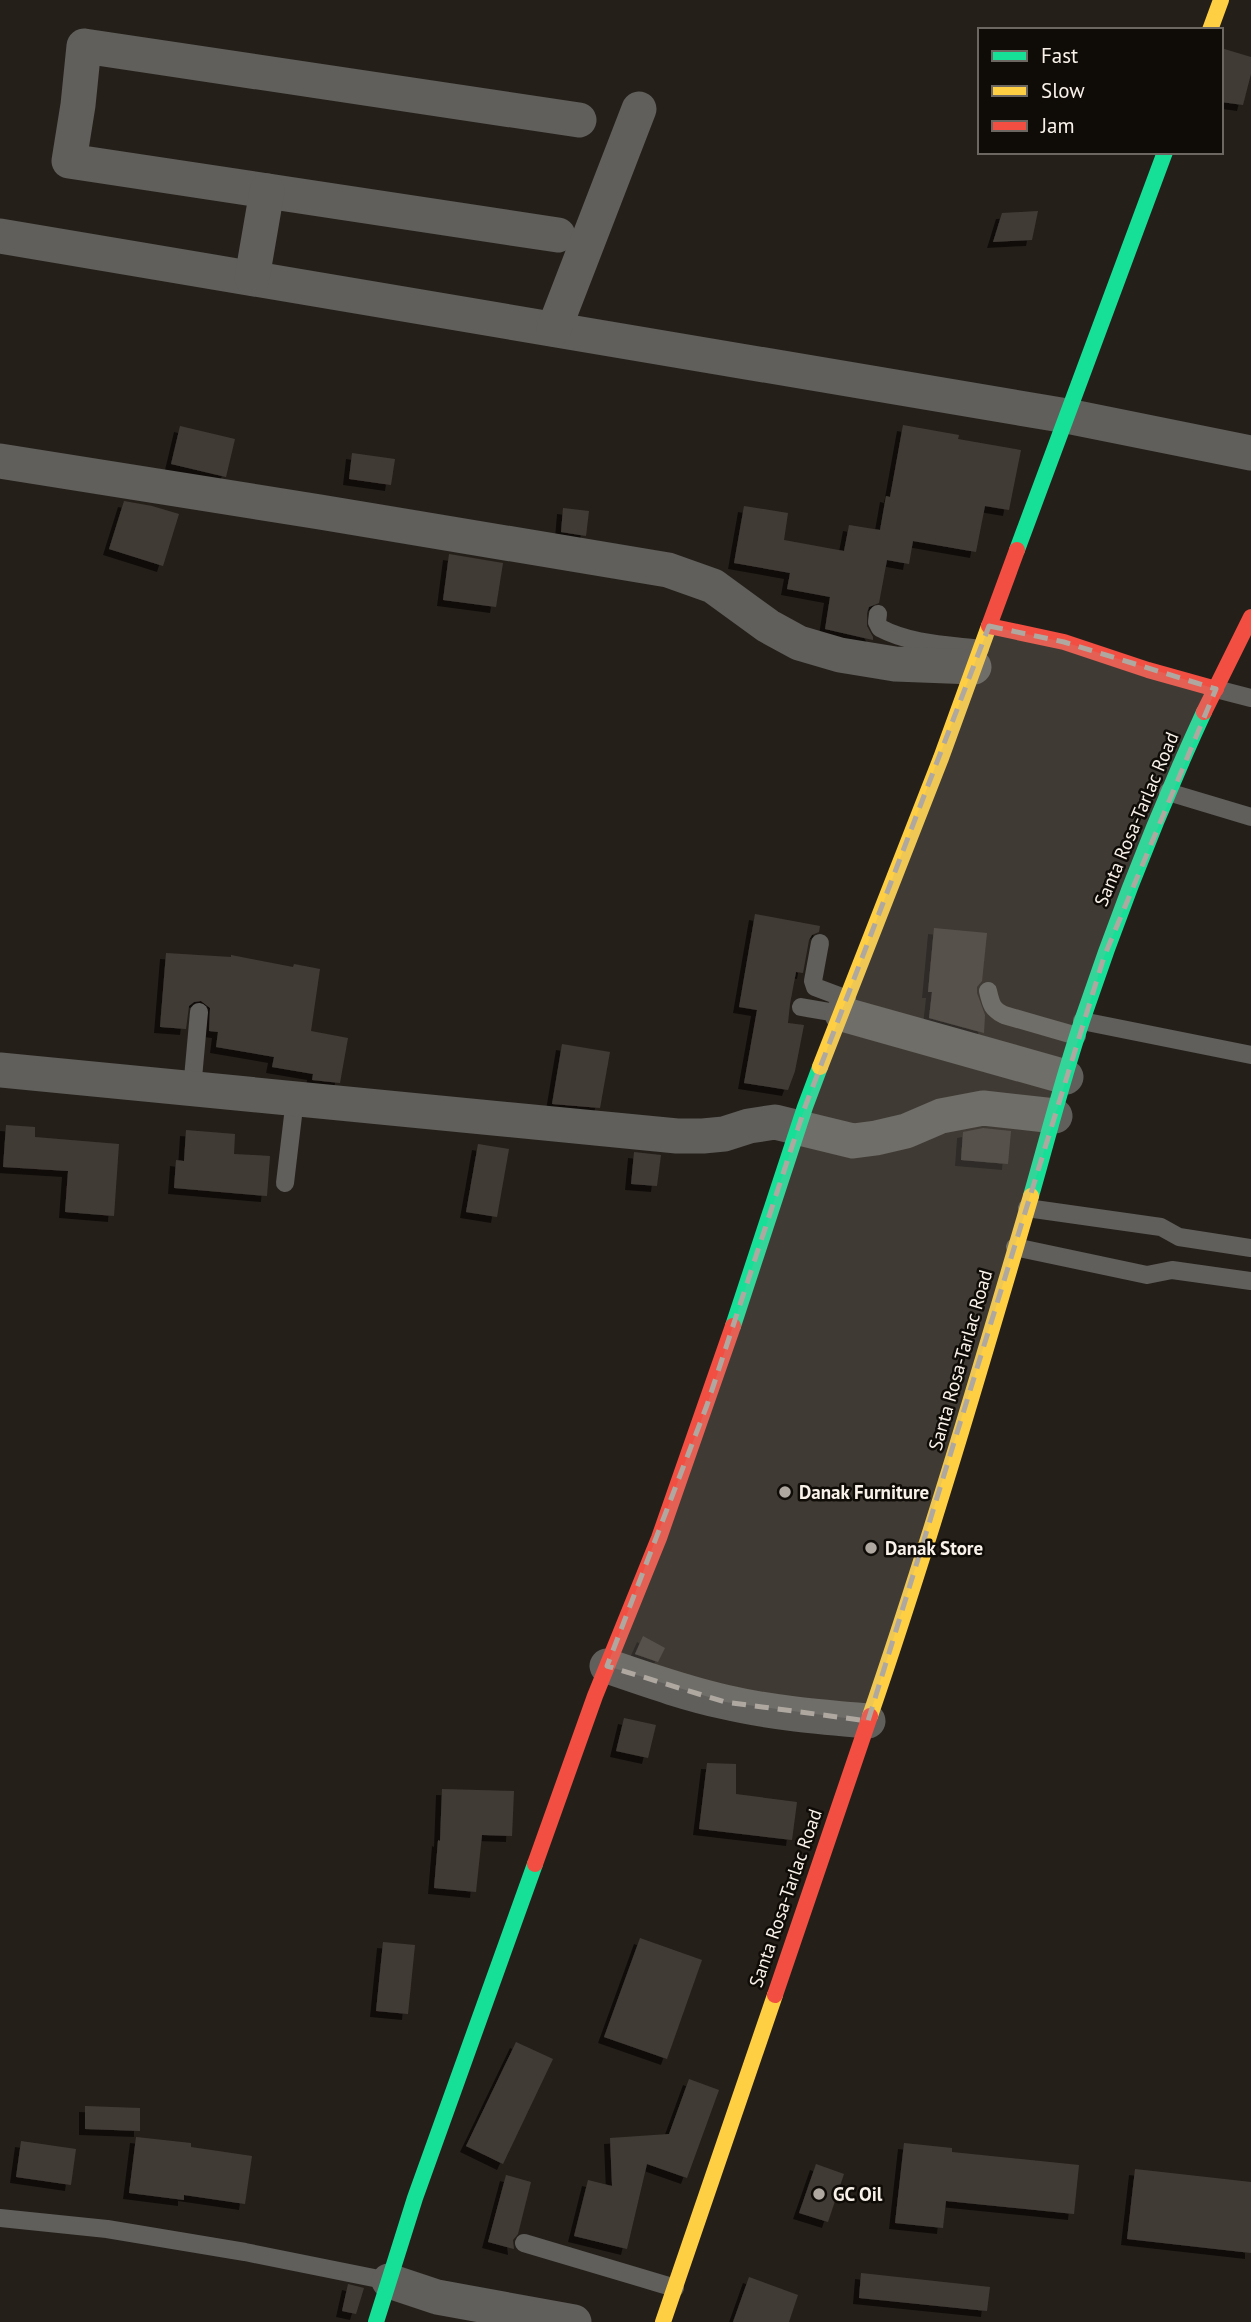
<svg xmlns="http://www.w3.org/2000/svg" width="1251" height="2322" font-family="'PT Sans',sans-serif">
<defs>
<filter id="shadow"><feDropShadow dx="-6" dy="6" stdDeviation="0" flood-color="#0009"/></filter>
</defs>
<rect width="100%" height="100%" fill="#251f19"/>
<!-- building -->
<g fill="#413b36" filter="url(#shadow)">
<path d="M 1221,48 L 1251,57 L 1251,74 L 1243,105 L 1221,102 Z"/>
<path d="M 1038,211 L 1032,240 L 993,242 L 1002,213 Z"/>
<path d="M 903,425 L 959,435 L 958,439 L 1021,450 L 1009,510 L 985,506 L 976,552 L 913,541 L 909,564 L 887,560 L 879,603 L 869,607 L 867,613 L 867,626 L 873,637 L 873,640 L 825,629 L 830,597 L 787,589 L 790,573 L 734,563 L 744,506 L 788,513 L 784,540 L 844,551 L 849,525 L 880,530 L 886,496 L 890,497 Z"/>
<path d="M 180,426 L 235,439 L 226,477 L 171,464 Z"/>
<path d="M 352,453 L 395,459 L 391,485 L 349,479 Z"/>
<path d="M 124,501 L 152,506 L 179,514 L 163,566 L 109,549 Z"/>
<path d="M 563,508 L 589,511 L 586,536 L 561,532 Z"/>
<path d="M 449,554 L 503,563 L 496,607 L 443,600 Z"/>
<path d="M 755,914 L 820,926 L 819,932 L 812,935 L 809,940 L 803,973 L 796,972 L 790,1004 L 788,1023 L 804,1025 L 795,1071 L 788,1090 L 744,1083 L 757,1010 L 739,1007 Z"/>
<path d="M 934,928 L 987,933 L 982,981 L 977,987 L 977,993 L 985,1015 L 984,1033 L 929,1018 L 932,992 L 928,992 Z"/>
<path d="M 166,953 L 231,957 L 231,955 L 293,967 L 294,964 L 320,969 L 311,1031 L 348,1038 L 340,1083 L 312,1080 L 313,1074 L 272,1067 L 274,1057 L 216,1047 L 218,1032 L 209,1031 L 210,1008 L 201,1001 L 194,1002 L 189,1006 L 186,1029 L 160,1027 Z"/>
<path d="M 562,1044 L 610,1052 L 600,1108 L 552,1104 Z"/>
<path d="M 6,1125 L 35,1127 L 35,1137 L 119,1144 L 114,1216 L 65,1212 L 68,1171 L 3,1167 Z"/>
<path d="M 983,1128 L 1011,1131 L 1008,1164 L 961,1160 L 963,1132 Z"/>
<path d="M 186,1130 L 235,1134 L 234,1154 L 270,1156 L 267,1196 L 174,1188 L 176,1160 L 184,1161 Z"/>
<path d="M 478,1144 L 509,1149 L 497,1217 L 466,1212 Z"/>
<path d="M 634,1152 L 661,1155 L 657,1186 L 631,1184 Z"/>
<path d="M 643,1636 L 665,1648 L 658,1662 L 635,1654 Z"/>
<path d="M 624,1718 L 656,1725 L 648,1758 L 616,1751 Z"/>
<path d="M 707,1763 L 736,1764 L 736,1794 L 797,1802 L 792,1840 L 699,1829 Z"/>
<path d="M 442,1789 L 514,1791 L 512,1836 L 482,1835 L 476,1892 L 434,1888 L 438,1840 L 440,1841 Z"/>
<path d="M 640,1938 L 702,1960 L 667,2059 L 604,2037 Z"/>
<path d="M 383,1942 L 415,1945 L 408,2014 L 376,2011 Z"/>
<path d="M 516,2042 L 553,2059 L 503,2164 L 466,2146 Z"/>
<path d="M 689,2079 L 719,2090 L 687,2178 L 647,2164 L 627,2249 L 574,2236 L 588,2180 L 612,2186 L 610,2138 L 669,2134 Z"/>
<path d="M 85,2106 L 140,2108 L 140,2131 L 85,2129 Z"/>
<path d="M 136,2137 L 191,2143 L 191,2147 L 252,2156 L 245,2204 L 184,2195 L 184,2200 L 129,2193 Z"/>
<path d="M 21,2141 L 76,2149 L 71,2185 L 16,2177 Z"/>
<path d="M 904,2143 L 952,2148 L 952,2152 L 1079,2165 L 1074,2214 L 946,2201 L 943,2228 L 895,2223 Z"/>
<path d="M 816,2164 L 844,2174 L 828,2222 L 799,2213 Z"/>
<path d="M 1135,2169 L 1251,2182 L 1251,2253 L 1127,2239 Z"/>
<path d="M 506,2175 L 531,2182 L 518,2234 L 513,2240 L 514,2249 L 488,2242 Z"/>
<path d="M 861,2273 L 990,2287 L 987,2311 L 859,2298 Z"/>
<path d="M 749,2277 L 798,2295 L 789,2322 L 733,2322 Z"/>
<path d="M 348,2284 L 364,2288 L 356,2314 L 342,2311 Z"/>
</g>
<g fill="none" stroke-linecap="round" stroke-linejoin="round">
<!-- lane -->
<g stroke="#605f5c" stroke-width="18">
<path d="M 878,614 L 877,622 L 880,628 C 910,644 947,645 980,649"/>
<path d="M 1216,689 L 1251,698"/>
<path d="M 1168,792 L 1251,817"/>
<path d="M 820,943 L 813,981 L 815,987 L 847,999"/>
<path d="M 988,991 C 991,1004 992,1009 1004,1015 L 1077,1036"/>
<path d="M 801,1007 L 842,1014"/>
<path d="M 1082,1021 L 1251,1055"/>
<path d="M 192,1089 L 199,1012"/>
<path d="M 285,1183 L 295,1099"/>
<path d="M 1027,1208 L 1161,1227 L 1179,1237 L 1251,1248"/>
<path d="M 1015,1247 L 1147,1275 L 1172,1270 L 1251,1281"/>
<path d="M 0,2218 L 107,2229 L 245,2252 L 389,2281"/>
<path d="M 524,2243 L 675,2288"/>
</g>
<!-- street -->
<g stroke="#605f5c" stroke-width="35">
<path d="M 558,235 L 69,161 L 78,105 L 84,46 L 579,120"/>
<path d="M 0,236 L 1067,416 L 1251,453"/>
<path d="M 252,278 L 267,191"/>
<path d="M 554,329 L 639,109"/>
<path d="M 0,461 L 320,512 L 668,570 L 713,586 L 768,626 L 799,643 L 840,655 L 895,664 L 974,667"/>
<path d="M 842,1014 L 1066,1077"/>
<path d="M 0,1070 L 677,1136 L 703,1136 L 724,1134 L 749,1126 L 775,1122 L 853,1141 L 876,1138 L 906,1131 L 941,1116 L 983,1108 L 1055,1116"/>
<path d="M 607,1666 C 645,1679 684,1693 725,1702 C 772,1713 820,1717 868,1721"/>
<path d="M 389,2281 L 437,2297 L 574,2322"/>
</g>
<!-- fast -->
<g stroke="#16e098" stroke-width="16">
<path d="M 1017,550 L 1165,152"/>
<path d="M 1031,1196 C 1048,1137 1063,1077 1083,1018 C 1118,914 1158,812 1204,712"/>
<path d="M 733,1326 L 805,1107 L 820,1067"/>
<path d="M 376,2322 L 415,2198 L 535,1864"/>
</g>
<!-- slow -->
<g stroke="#ffcf43" stroke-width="16">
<path d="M 1210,30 L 1221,0"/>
<path d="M 820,1067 L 941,758 L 989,626"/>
<path d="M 870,1716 C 929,1544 980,1370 1031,1196"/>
<path d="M 663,2322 L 775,1995"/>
</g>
<!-- jam -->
<g stroke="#f24e42" stroke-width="16">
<path d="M 1017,550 L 989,626 L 1064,642 L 1148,670 L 1216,689"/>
<path d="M 1204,712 L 1251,617"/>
<path d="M 535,1864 L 595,1696 L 659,1538 L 733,1326"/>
<path d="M 775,1995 L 870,1716"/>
</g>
</g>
<!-- marked area -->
<path fill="#afa8a1" fill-opacity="0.2" stroke="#afa8a1" stroke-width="5" stroke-dasharray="14 9" stroke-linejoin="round" d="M 989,626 L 1064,642 L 1216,689 L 1104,957 L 868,1721 L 725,1702 L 607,1666 L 707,1405 L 805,1107 Z"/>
<!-- markers -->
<g fill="#afa8a1" stroke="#0f0b06" stroke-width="2.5">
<circle cx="785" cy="1492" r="7"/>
<circle cx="871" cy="1548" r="7"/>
<circle cx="819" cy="2194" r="7"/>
</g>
<g text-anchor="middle" stroke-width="5" stroke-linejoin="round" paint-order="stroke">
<!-- street labels -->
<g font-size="19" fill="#f9f2ea" stroke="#0f0b06">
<text transform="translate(1136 819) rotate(-67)" y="7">Santa Rosa-Tarlac Road</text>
<text transform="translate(960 1360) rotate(-74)" y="7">Santa Rosa-Tarlac Road</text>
<text transform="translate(785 1898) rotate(-71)" y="7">Santa Rosa-Tarlac Road</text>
</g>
<!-- poi labels -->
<g font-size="19" font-weight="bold" fill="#f9f2ea" stroke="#0f0b06" text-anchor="start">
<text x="799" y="1499">Danak Furniture</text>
<text x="885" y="1555">Danak Store</text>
<text x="833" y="2201">GC Oil</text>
</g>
</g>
<!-- legend -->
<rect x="978" y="28" width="245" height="126" fill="#0f0b06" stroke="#6d6761" stroke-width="2"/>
<rect x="992" y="51" width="35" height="10" fill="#16e098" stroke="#6d6761" stroke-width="2"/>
<text x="1041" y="63" font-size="21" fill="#f9f2ea">Fast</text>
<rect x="992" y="86" width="35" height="10" fill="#ffcf43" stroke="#6d6761" stroke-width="2"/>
<text x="1041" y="98" font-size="21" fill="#f9f2ea">Slow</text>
<rect x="992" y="121" width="35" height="10" fill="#f24e42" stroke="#6d6761" stroke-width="2"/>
<text x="1041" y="133" font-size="21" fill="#f9f2ea">Jam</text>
</svg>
